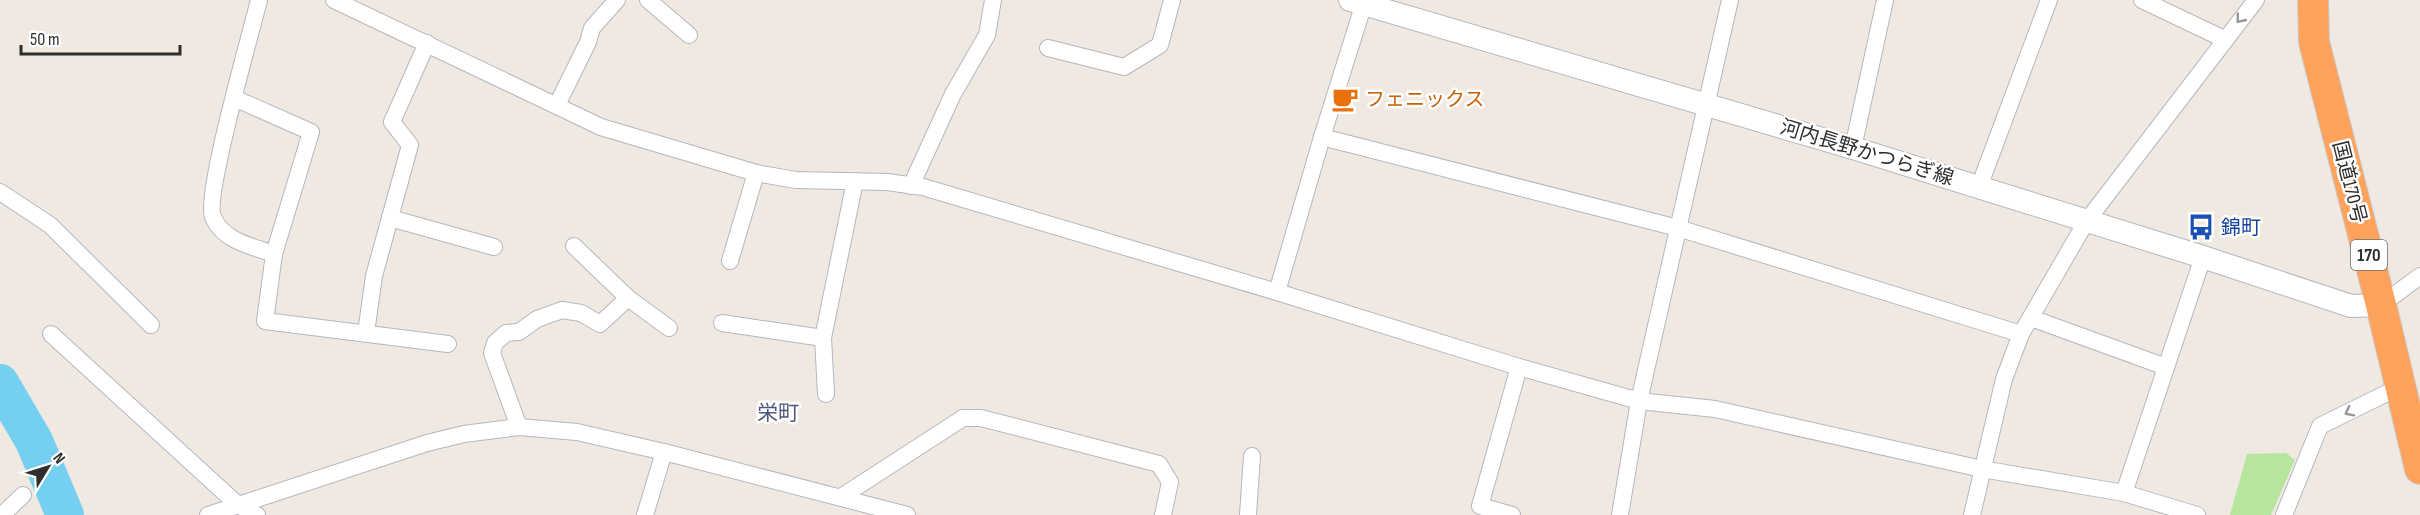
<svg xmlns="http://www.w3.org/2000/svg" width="2420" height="515" font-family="'Sofia Sans Condensed','Noto Sans JP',sans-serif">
<rect width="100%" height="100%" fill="#efe9e1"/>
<!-- green -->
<path fill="#b6e59e" d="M 2286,453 L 2295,460 L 2271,515 L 2230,515 L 2247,454 Z"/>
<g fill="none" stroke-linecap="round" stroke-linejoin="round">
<!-- river -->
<path stroke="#75cff0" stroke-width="38" d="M 0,383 L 34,441 L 65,515"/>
<!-- street casing -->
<g stroke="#b4b7c1" stroke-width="18">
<g id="street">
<path d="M 259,0 C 251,33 204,196 213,217 C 223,241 251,246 274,254"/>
<path d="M 334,0 L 601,127 L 756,173 L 796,180 L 887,182 L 923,187 L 1277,292 L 1519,367 L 1639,401 L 1715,409 L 1982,469 L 2124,493 L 2197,515"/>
<path d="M 648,0 L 689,35"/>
<path d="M 2142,0 L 2224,39"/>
<path d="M 1048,48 L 1124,67 L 1160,45 L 1172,0"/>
<path d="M 234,98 L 311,132 L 274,254 L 265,321 L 448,344"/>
<path d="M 557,105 L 588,42 L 592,28 L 617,0"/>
<path d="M 1322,137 L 1678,228 L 2021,334"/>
<path d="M 1853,148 L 1885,0"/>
<path d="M 911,186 L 953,94 L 987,35 L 993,0"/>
<path d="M 1979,187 L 2049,0"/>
<path d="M 0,192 L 50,225 L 151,325"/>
<path d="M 390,218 L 494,247"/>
<path d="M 574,246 L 628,298 L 669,328"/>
<path d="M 730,261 L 756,173"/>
<path d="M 1277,292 L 1322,137 L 1365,0"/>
<path d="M 2381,305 L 2420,276"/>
<path d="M 2031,318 L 2166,367"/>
<path d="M 722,323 L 823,338"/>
<path d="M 366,333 L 374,276 L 410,145 L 392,122 L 427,43"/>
<path d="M 51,334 L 238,505 L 257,515"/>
<path d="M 826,394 L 823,338 L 855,181"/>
<path d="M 519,427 L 492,353 L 495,343 L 506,333 L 519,332 L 537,319 L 562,310 L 581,313 L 600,324 L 628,298"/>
<path d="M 2124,493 L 2203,257"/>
<path d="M 841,497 L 963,418 L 981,418 L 1159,464 L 1170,482 L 1163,515"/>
<path d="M 2,515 L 23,495"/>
<path d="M 208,515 L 427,443 L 464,434 L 519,427 L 577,432 L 664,452 L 907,515"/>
<path d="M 645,515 L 664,452"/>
<path d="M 1248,515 L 1252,456"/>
<path d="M 1512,515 L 1480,506 L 1519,367"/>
<path d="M 1620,515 L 1639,401 L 1730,0"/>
<path d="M 1972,515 L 2004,379 L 2021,334 L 2086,222 L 2256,0"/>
<path d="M 2284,515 L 2320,426 L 2389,392 L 2400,383"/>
</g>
</g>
<!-- secondary casing -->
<g stroke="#b4b7c1" stroke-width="24">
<path id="secondary" d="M 1350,0 L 1853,148 L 2203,257 L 2351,306 L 2381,305"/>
</g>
<!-- highway casing -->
<g stroke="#c9c9c9" stroke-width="32">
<path id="highway" d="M 2313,0 L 2314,42 L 2381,305 L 2420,469"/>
</g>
<!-- street -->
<use href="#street" stroke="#fff" stroke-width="16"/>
<!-- secondary -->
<use href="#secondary" stroke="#fff" stroke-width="22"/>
<!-- highway -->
<use href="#highway" stroke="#ffa35c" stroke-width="30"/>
</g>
<!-- one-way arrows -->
<defs><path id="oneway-chevron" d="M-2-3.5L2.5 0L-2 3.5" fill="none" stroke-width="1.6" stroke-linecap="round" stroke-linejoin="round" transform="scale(1.5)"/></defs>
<g stroke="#969696">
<use href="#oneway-chevron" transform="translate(2240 19) rotate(129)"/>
<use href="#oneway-chevron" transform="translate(2349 412) rotate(153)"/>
</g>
<!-- icons -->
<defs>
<g id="cafe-bare" transform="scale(2.07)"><path d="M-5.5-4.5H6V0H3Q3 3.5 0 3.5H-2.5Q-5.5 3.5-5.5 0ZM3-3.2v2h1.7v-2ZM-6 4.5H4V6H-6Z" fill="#e8710a" stroke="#fff" stroke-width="2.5" paint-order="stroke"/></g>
<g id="bus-bare" transform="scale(2.07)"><path d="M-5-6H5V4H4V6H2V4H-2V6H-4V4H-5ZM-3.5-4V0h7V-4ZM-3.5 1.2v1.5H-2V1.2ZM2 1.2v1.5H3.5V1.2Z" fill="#1a4fb4" stroke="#fff" stroke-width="2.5" paint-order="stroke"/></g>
</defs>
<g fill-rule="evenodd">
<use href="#cafe-bare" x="1345" y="99"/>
<use href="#bus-bare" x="2201" y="227"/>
</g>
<g text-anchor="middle" stroke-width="5" stroke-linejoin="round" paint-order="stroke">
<!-- shield labels -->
<rect fill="#fff" stroke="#6d6d6d" stroke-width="1.5" x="2351" y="240" width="36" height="30" rx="4.5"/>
<g font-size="18" font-weight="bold" fill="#2e2e2e">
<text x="2369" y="261">170</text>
</g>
<!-- food labels -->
<g font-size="20" fill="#c56008" stroke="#fff" text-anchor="start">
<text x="1365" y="106">フェニックス</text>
</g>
<!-- street labels -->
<g font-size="20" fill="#2e2e2e" stroke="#fff">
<text transform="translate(1867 152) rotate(17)" y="7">河内長野かつらぎ線</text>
<text transform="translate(2350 182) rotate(76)" y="7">国道170号</text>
</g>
<!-- transit labels -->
<g font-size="20" fill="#164399" stroke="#fff" text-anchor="start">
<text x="2221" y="234">錦町</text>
</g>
<!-- neighbourhood labels -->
<g font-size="21" fill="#4d5680" stroke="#fff">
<text x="778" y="420">栄町</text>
</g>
</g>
<!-- north arrow -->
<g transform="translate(48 467) rotate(52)" stroke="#ffffff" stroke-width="4.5" paint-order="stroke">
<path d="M0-4.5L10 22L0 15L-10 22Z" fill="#2e2e2e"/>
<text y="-9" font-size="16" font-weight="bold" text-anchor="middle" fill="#2e2e2e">N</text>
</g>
<!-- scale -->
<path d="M21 45v9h159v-9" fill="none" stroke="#2e2e2e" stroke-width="3"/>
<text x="30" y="45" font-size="18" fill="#2e2e2e" stroke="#ffffff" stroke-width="4.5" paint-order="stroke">50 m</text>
</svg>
